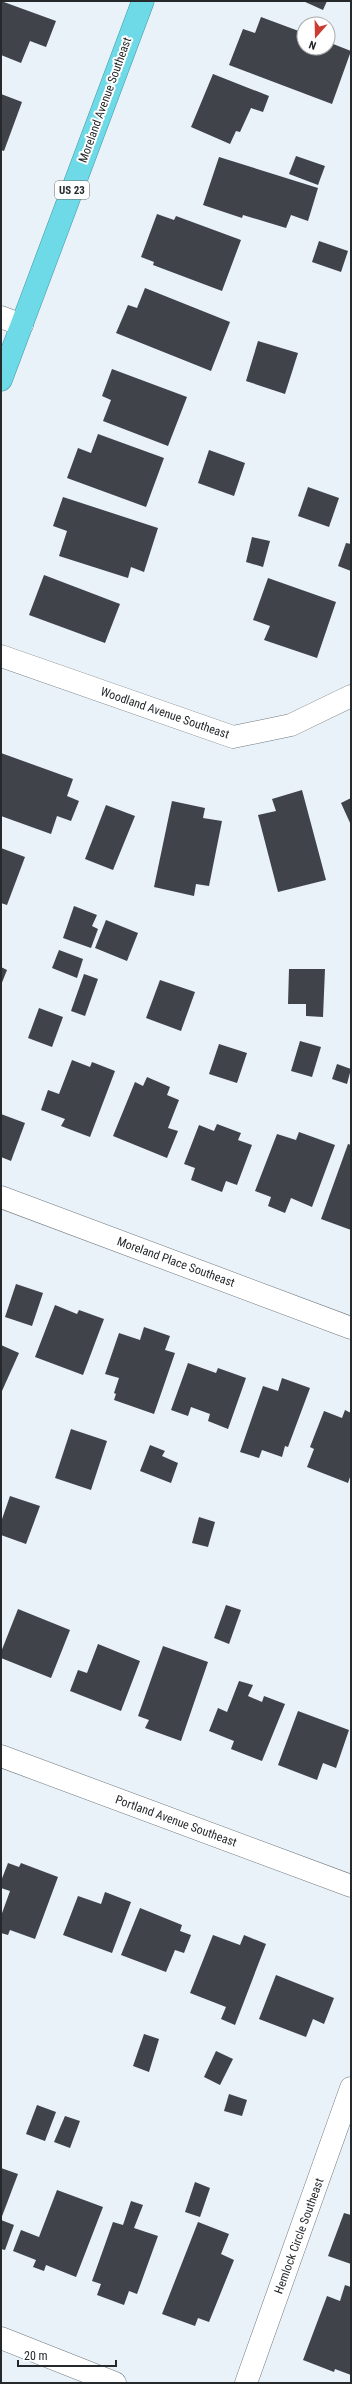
<svg xmlns="http://www.w3.org/2000/svg" width="352" height="2384" font-family="'Roboto Condensed',sans-serif">
<rect width="100%" height="100%" fill="#e9f2f9"/>
<!-- building -->
<g fill="#40434a">
<path d="M 1,1 L 56,21 L 46,47 L 30,41 L 21,63 L 1,55 Z"/>
<path d="M 303,1 L 327,1 L 323,10 Z"/>
<path d="M 261,17 L 304,33 L 304,48 L 328,48 L 328,42 L 351,51 L 332,104 L 229,65 L 243,29 L 255,33 Z"/>
<path d="M 213,74 L 269,96 L 263,112 L 251,108 L 240,132 L 236,131 L 230,144 L 191,127 Z"/>
<path d="M 1,94 L 22,102 L 4,151 L 1,150 Z"/>
<path d="M 296,156 L 325,166 L 318,185 L 289,174 Z"/>
<path d="M 219,157 L 318,188 L 308,221 L 291,215 L 286,228 L 243,215 L 242,218 L 203,205 Z"/>
<path d="M 157,214 L 174,220 L 176,216 L 241,240 L 222,291 L 153,265 L 154,262 L 141,257 Z"/>
<path d="M 319,241 L 348,251 L 341,272 L 312,262 Z"/>
<path d="M 145,288 L 230,322 L 211,371 L 116,333 L 128,305 L 137,308 Z"/>
<path d="M 258,341 L 298,353 L 285,394 L 246,381 Z"/>
<path d="M 112,369 L 187,397 L 168,446 L 103,421 L 111,400 L 102,396 Z"/>
<path d="M 98,434 L 164,458 L 146,507 L 67,478 L 78,448 L 91,453 Z"/>
<path d="M 209,450 L 245,463 L 234,496 L 198,483 Z"/>
<path d="M 308,487 L 339,498 L 329,527 L 298,516 Z"/>
<path d="M 63,497 L 158,528 L 144,572 L 131,567 L 128,578 L 59,556 L 67,531 L 53,526 Z"/>
<path d="M 252,537 L 270,541 L 263,567 L 246,562 Z"/>
<path d="M 346,543 L 351,544 L 351,571 L 338,566 Z"/>
<path d="M 44,575 L 120,604 L 105,643 L 29,615 Z"/>
<path d="M 268,578 L 336,602 L 317,658 L 264,640 L 270,626 L 253,620 Z"/>
<path d="M 1,753 L 73,779 L 67,796 L 79,801 L 71,821 L 57,816 L 51,834 L 1,816 Z"/>
<path d="M 302,790 L 326,880 L 278,892 L 258,815 L 276,811 L 272,799 Z"/>
<path d="M 351,798 L 351,825 L 341,803 Z"/>
<path d="M 172,801 L 205,808 L 203,818 L 222,821 L 209,886 L 196,884 L 194,896 L 154,887 Z"/>
<path d="M 106,805 L 135,816 L 113,870 L 85,859 Z"/>
<path d="M 1,848 L 25,857 L 7,905 L 1,903 Z"/>
<path d="M 74,906 L 97,915 L 92,926 L 98,929 L 91,948 L 63,938 Z"/>
<path d="M 106,920 L 138,933 L 127,961 L 95,948 Z"/>
<path d="M 59,950 L 83,959 L 77,978 L 52,968 Z"/>
<path d="M 1,967 L 7,970 L 1,985 Z"/>
<path d="M 289,969 L 325,969 L 323,1017 L 306,1016 L 306,1004 L 288,1004 Z"/>
<path d="M 84,974 L 98,979 L 85,1016 L 71,1011 Z"/>
<path d="M 160,980 L 195,992 L 181,1031 L 146,1018 Z"/>
<path d="M 39,1008 L 63,1017 L 52,1047 L 28,1038 Z"/>
<path d="M 300,1041 L 321,1047 L 312,1077 L 291,1071 Z"/>
<path d="M 219,1044 L 247,1053 L 237,1083 L 209,1074 Z"/>
<path d="M 72,1060 L 90,1067 L 92,1062 L 115,1071 L 90,1137 L 61,1126 L 65,1119 L 41,1110 L 48,1090 L 59,1094 Z"/>
<path d="M 337,1064 L 351,1069 L 347,1084 L 332,1079 Z"/>
<path d="M 147,1077 L 170,1087 L 167,1095 L 179,1100 L 168,1128 L 178,1131 L 167,1158 L 113,1136 L 135,1082 L 143,1086 Z"/>
<path d="M 1,1114 L 25,1123 L 11,1161 L 1,1157 Z"/>
<path d="M 217,1124 L 241,1133 L 238,1140 L 252,1145 L 237,1185 L 226,1181 L 222,1192 L 191,1180 L 195,1168 L 184,1164 L 199,1125 L 214,1131 Z"/>
<path d="M 299,1132 L 335,1145 L 312,1207 L 291,1198 L 285,1213 L 268,1206 L 271,1197 L 255,1191 L 277,1134 L 296,1140 Z"/>
<path d="M 348,1144 L 351,1145 L 351,1230 L 321,1219 Z"/>
<path d="M 16,1284 L 43,1293 L 32,1326 L 5,1317 Z"/>
<path d="M 55,1305 L 77,1314 L 79,1310 L 104,1319 L 83,1375 L 35,1357 Z"/>
<path d="M 144,1327 L 170,1336 L 165,1350 L 175,1353 L 154,1414 L 114,1400 L 116,1394 L 114,1393 L 119,1378 L 105,1374 L 119,1333 L 140,1340 Z"/>
<path d="M 1,1345 L 19,1353 L 2,1391 L 1,1391 Z"/>
<path d="M 188,1363 L 216,1373 L 218,1368 L 246,1378 L 228,1429 L 208,1421 L 210,1414 L 191,1407 L 188,1416 L 171,1410 Z"/>
<path d="M 282,1378 L 310,1388 L 288,1447 L 285,1446 L 282,1457 L 262,1450 L 259,1458 L 240,1452 L 263,1386 L 278,1391 Z"/>
<path d="M 345,1410 L 351,1413 L 351,1474 L 348,1483 L 307,1467 L 314,1449 L 310,1447 L 324,1411 L 342,1418 Z"/>
<path d="M 71,1429 L 107,1441 L 91,1490 L 55,1478 Z"/>
<path d="M 150,1445 L 165,1451 L 162,1456 L 178,1463 L 171,1483 L 140,1471 Z"/>
<path d="M 10,1496 L 40,1506 L 26,1544 L 1,1535 L 1,1522 Z"/>
<path d="M 199,1517 L 215,1522 L 208,1547 L 192,1543 Z"/>
<path d="M 226,1605 L 241,1610 L 229,1644 L 214,1638 Z"/>
<path d="M 18,1609 L 70,1630 L 51,1678 L 1,1658 L 1,1652 Z"/>
<path d="M 98,1644 L 140,1661 L 121,1711 L 70,1691 L 78,1670 L 87,1673 Z"/>
<path d="M 163,1646 L 208,1662 L 181,1741 L 145,1728 L 149,1720 L 138,1716 Z"/>
<path d="M 239,1681 L 253,1685 L 248,1696 L 262,1702 L 264,1696 L 285,1704 L 262,1761 L 231,1749 L 234,1741 L 209,1731 L 218,1708 L 227,1712 Z"/>
<path d="M 298,1711 L 349,1730 L 336,1768 L 323,1763 L 317,1780 L 278,1765 Z"/>
<path d="M 8,1863 L 19,1867 L 21,1863 L 58,1877 L 35,1939 L 10,1930 L 8,1935 L 1,1933 L 1,1916 L 10,1891 L 1,1888 L 1,1881 Z"/>
<path d="M 105,1892 L 131,1902 L 112,1953 L 63,1935 L 78,1896 L 101,1904 Z"/>
<path d="M 140,1908 L 182,1925 L 180,1931 L 191,1935 L 184,1953 L 175,1950 L 166,1972 L 121,1955 Z"/>
<path d="M 213,1935 L 240,1945 L 244,1935 L 266,1944 L 235,2025 L 221,2019 L 226,2007 L 190,1993 Z"/>
<path d="M 276,1975 L 334,1998 L 324,2024 L 313,2019 L 306,2037 L 259,2019 Z"/>
<path d="M 144,2034 L 159,2039 L 149,2072 L 133,2066 Z"/>
<path d="M 216,2051 L 233,2059 L 220,2085 L 204,2077 Z"/>
<path d="M 229,2094 L 247,2100 L 242,2116 L 224,2111 Z"/>
<path d="M 37,2105 L 56,2112 L 45,2141 L 26,2134 Z"/>
<path d="M 65,2116 L 80,2121 L 70,2148 L 54,2142 Z"/>
<path d="M 1,2168 L 18,2174 L 1,2219 Z"/>
<path d="M 195,2182 L 210,2188 L 200,2217 L 185,2212 Z"/>
<path d="M 57,2190 L 103,2207 L 76,2277 L 46,2265 L 44,2271 L 33,2267 L 36,2260 L 13,2251 L 21,2230 L 39,2237 Z"/>
<path d="M 131,2201 L 143,2205 L 134,2228 L 158,2236 L 137,2294 L 129,2291 L 124,2305 L 97,2295 L 101,2284 L 92,2281 L 113,2222 L 123,2225 Z"/>
<path d="M 344,2213 L 351,2215 L 351,2264 L 328,2256 Z"/>
<path d="M 1,2220 L 14,2225 L 5,2250 L 1,2249 Z"/>
<path d="M 198,2222 L 229,2234 L 221,2254 L 234,2260 L 209,2322 L 198,2318 L 195,2326 L 162,2314 Z"/>
<path d="M 345,2285 L 351,2287 L 351,2375 L 335,2369 L 334,2372 L 303,2360 L 327,2296 L 340,2301 Z"/>
</g>
<g fill="none" stroke-linecap="round" stroke-linejoin="round">
<!-- minor casing -->
<g stroke="#71797f" stroke-width="23">
<g id="minor">
<path d="M 1,317 L 22,325"/>
<path d="M 1,656 L 233,737 L 291,725 L 351,696"/>
<path d="M 1,1197 L 351,1328"/>
<path d="M 1,1756 L 351,1886"/>
<path d="M 246,2383 L 351,2088"/>
</g>
</g>
<!-- tertiary casing -->
<g stroke="#71797f" stroke-width="23">
<path id="tertiary" d="M 1,2338 L 115,2383"/>
</g>
<!-- trunk casing -->
<g stroke="#3d96a2" stroke-width="23">
<path id="trunk" d="M 1,380 L 143,1"/>
</g>
<!-- minor -->
<use href="#minor" stroke="#fff" stroke-width="22"/>
<!-- tertiary -->
<use href="#tertiary" stroke="#fff" stroke-width="22"/>
<!-- trunk -->
<use href="#trunk" stroke="#6edae8" stroke-width="22"/>
</g>
<g text-anchor="middle" stroke-width="4" stroke-linejoin="round" paint-order="stroke">
<!-- shield labels -->
<rect fill="#fff" stroke="#67696b" stroke-width="1" x="55" y="181" width="34" height="18" rx="3"/>
<g font-size="11" font-weight="bold" fill="#26292c">
<text x="72" y="194">US 23</text>
</g>
<!-- street labels -->
<g font-size="12" fill="#26292c" stroke="#fff">
<text transform="translate(105 100) rotate(-70)" y="4">Moreland Avenue Southeast</text>
<text transform="translate(165 713) rotate(19)" y="4">Woodland Avenue Southeast</text>
<text transform="translate(176 1262) rotate(20)" y="4">Moreland Place Southeast</text>
<text transform="translate(176 1821) rotate(20)" y="4">Portland Avenue Southeast</text>
<text transform="translate(299 2236) rotate(-70)" y="4">Hemlock Circle Southeast</text>
</g>
</g>
<!-- border -->
<rect width="352" height="2384" fill="none" stroke="#26292c" stroke-width="4"/>
<!-- north arrow -->
<g transform="translate(316 36) rotate(200)"><circle r="19" fill="#ffffff" stroke="#a8a9ab"/>
<path d="M0-3L7 15L0 10L-7 15Z" fill="#ca3d2f"/>
<text y="-6" font-size="11" font-weight="bold" text-anchor="middle" fill="#26292c">N</text>
</g>
<!-- scale -->
<path d="M18 2360v6h98v-6" fill="none" stroke="#26292c" stroke-width="2"/>
<text x="24" y="2360" font-size="12" fill="#26292c" stroke="#ffffff" stroke-width="3" paint-order="stroke">20 m</text>
</svg>
